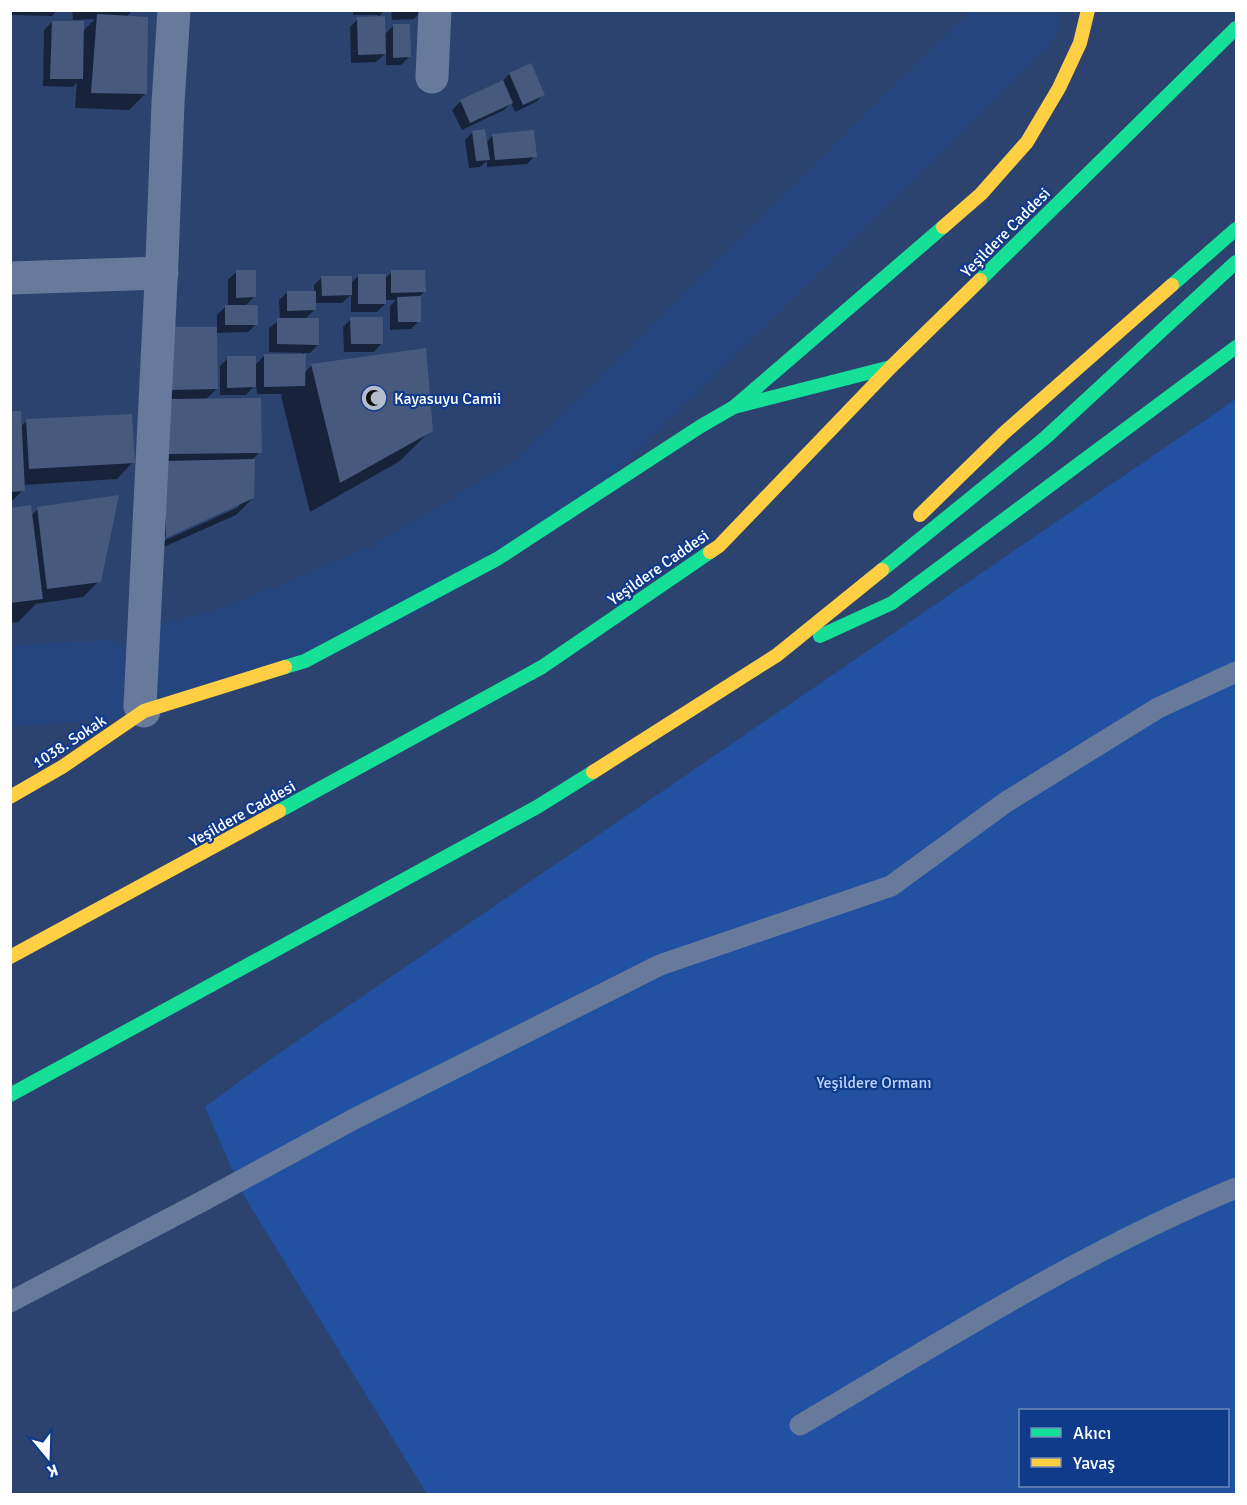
<svg xmlns="http://www.w3.org/2000/svg" width="1247" height="1505" font-family="Signika,sans-serif">
<rect width="100%" height="100%" fill="#2c436f"/>
<!-- green -->
<path fill="#2251a2" fill-rule="evenodd" d="M 1236,399 L 1236,1494 L 427,1494 L 243,1194 L 205,1107 L 265,1063 ZM 1020,1410 L 1228,1410 L 1228,1486 L 1020,1486 Z"/>
<!-- shadow -->
<g fill="#0007" fill-rule="evenodd">
<path d="M 10,10 L 57,10 L 52,16 L 10,15 Z"/>
<path d="M 72,10 L 133,10 L 126,17 L 145,94 L 129,110 L 75,108 L 77,82 L 73,87 L 43,86 L 44,30 L 52,22 L 82,32 L 95,19 L 73,20 Z"/>
<path d="M 353,10 L 385,10 L 378,17 L 378,15 L 353,15 Z"/>
<path d="M 391,10 L 422,10 L 422,11 L 414,19 L 392,20 Z"/>
<path d="M 358,19 L 384,35 L 393,26 L 409,57 L 401,65 L 386,65 L 386,53 L 376,62 L 351,63 L 350,27 Z"/>
<path d="M 509,74 L 544,94 L 536,102 L 515,112 L 511,103 L 504,110 L 462,130 L 452,110 L 460,102 L 501,83 Z"/>
<path d="M 473,132 L 486,143 L 493,135 L 535,156 L 527,164 L 487,167 L 487,161 L 480,167 L 469,168 L 465,140 Z"/>
<path d="M 236,272 L 254,297 L 245,306 L 256,324 L 248,332 L 216,333 L 217,389 L 205,400 L 260,452 L 253,459 L 253,498 L 236,515 L 150,553 L 168,328 L 217,328 L 217,315 L 226,306 L 228,306 L 228,280 ZM 239,504 L 239,507 L 159,543 L 158,540 Z"/>
<path d="M 392,272 L 424,292 L 419,297 L 419,321 L 411,329 L 390,330 L 390,306 L 396,300 L 385,300 L 385,304 L 377,312 L 351,312 L 351,295 L 342,303 L 315,303 L 315,309 L 304,320 L 318,345 L 310,353 L 304,353 L 304,373 L 311,366 L 425,350 L 431,430 L 400,461 L 310,512 L 281,396 L 283,394 L 257,394 L 256,384 L 246,395 L 220,395 L 220,366 L 228,358 L 254,366 L 264,356 L 303,355 L 303,353 L 269,352 L 269,328 L 280,320 L 279,300 L 288,292 L 314,292 L 314,285 L 322,277 L 350,284 L 359,275 L 384,279 Z"/>
<path d="M 351,319 L 382,343 L 374,352 L 344,352 L 343,327 Z"/>
<path d="M 10,413 L 20,427 L 27,421 L 133,462 L 117,479 L 23,485 L 23,490 L 10,503 Z"/>
<path d="M 10,509 L 31,516 L 38,509 L 99,581 L 83,597 L 36,604 L 18,622 L 10,623 Z"/>
</g>
<g fill="none" stroke-linecap="round" stroke-linejoin="round">
<!-- river -->
<g stroke="#25457f" stroke-width="80">
<path d="M 178,661 L 237,646 L 390,582 L 540,492 L 1019,19"/>
<path d="M 10,686 L 105,680"/>
</g>
</g>
<!-- building -->
<g fill="#475a7e">
<path d="M 97,14 L 148,17 L 147,94 L 91,93 Z"/>
<path d="M 385,16 L 386,54 L 358,55 L 357,17 Z"/>
<path d="M 52,21 L 84,21 L 83,79 L 50,79 Z"/>
<path d="M 393,24 L 410,24 L 411,57 L 393,58 Z"/>
<path d="M 531,63 L 545,95 L 523,105 L 509,73 Z"/>
<path d="M 503,80 L 513,103 L 470,123 L 460,100 Z"/>
<path d="M 485,129 L 490,160 L 476,161 L 472,131 Z"/>
<path d="M 534,130 L 537,157 L 495,160 L 492,134 Z"/>
<path d="M 236,270 L 256,270 L 256,297 L 236,298 Z"/>
<path d="M 391,270 L 425,270 L 426,292 L 391,293 Z"/>
<rect x="358" y="274" width="28" height="30"/>
<path d="M 321,276 L 352,276 L 352,295 L 322,296 Z"/>
<path d="M 287,291 L 316,291 L 316,310 L 287,311 Z"/>
<path d="M 421,296 L 421,322 L 398,322 L 397,297 Z"/>
<rect x="225" y="305" width="33" height="20"/>
<path d="M 350,317 L 383,317 L 383,344 L 351,344 Z"/>
<path d="M 277,318 L 319,318 L 319,345 L 277,344 Z"/>
<path d="M 168,327 L 217,327 L 218,389 L 168,390 Z"/>
<path d="M 426,348 L 433,431 L 340,483 L 311,364 Z"/>
<path d="M 264,354 L 306,354 L 305,386 L 264,387 Z"/>
<path d="M 227,356 L 256,356 L 256,387 L 227,388 Z"/>
<path d="M 261,398 L 262,453 L 168,454 L 168,399 Z"/>
<path d="M 10,411 L 21,411 L 25,491 L 10,492 Z"/>
<path d="M 132,414 L 135,463 L 29,469 L 26,419 Z"/>
<path d="M 255,459 L 254,498 L 166,538 L 165,461 Z"/>
<path d="M 119,495 L 101,582 L 47,589 L 37,507 Z"/>
<path d="M 31,505 L 43,599 L 10,603 L 10,508 Z"/>
</g>
<g fill="none" stroke-linecap="round" stroke-linejoin="round">
<!-- lane -->
<g stroke="#687a9c" stroke-width="21">
<path d="M 10,1302 L 199,1203 L 354,1119 L 660,965 L 891,886 L 1006,802 L 1158,708 L 1236,672"/>
<path d="M 800,1425 C 943,1341 1083,1251 1236,1188"/>
</g>
<!-- street -->
<g stroke="#687a9c" stroke-width="33">
<path d="M 432,77 L 435,10"/>
<path d="M 10,278 L 162,273"/>
<path d="M 144,711 L 140,706 L 162,261 L 168,103 L 174,10"/>
</g>
<!-- fast -->
<g stroke="#16e098" stroke-width="14">
<path d="M 980,280 L 1236,28"/>
<path d="M 1172,285 L 1236,229"/>
<path d="M 734,407 L 891,367"/>
<path d="M 882,570 L 1045,438 L 1236,262"/>
<path d="M 820,636 L 892,603 L 1236,347"/>
<path d="M 285,667 L 305,661 L 497,559 L 701,426 L 734,407 L 943,227"/>
<path d="M 279,811 L 542,667 L 710,552"/>
<path d="M 10,1095 L 537,807 L 593,772"/>
</g>
<!-- slow -->
<g stroke="#ffcf43" stroke-width="14">
<path d="M 943,227 L 981,194 L 1027,142 L 1059,88 L 1080,43 L 1088,10"/>
<path d="M 920,515 L 1004,433 L 1172,285"/>
<path d="M 710,552 L 719,546 L 891,367 L 980,280"/>
<path d="M 593,772 L 777,655 L 882,570"/>
<path d="M 10,797 L 62,767 L 144,711 L 285,667"/>
<path d="M 10,957 L 279,811"/>
</g>
</g>
<!-- icons -->
<defs>
<g id="mosque-disc" transform="scale(1.35)"><circle r="9.5" fill="#b5bdcd" stroke="#103b8b"/><path d="M3.5-4.9A6 6 0 1 0 3.5 4.9A5 5 0 1 1 3.5-4.9Z" fill="#111"/></g>
</defs>
<g fill-rule="evenodd">
<use href="#mosque-disc" x="374" y="398"/>
</g>
<g text-anchor="middle" stroke-width="4.5" stroke-linejoin="round" paint-order="stroke">
<!-- street labels -->
<g font-size="16" fill="#fff" stroke="#103b8b">
<text transform="translate(1005 232) rotate(-45)" y="6">Yeşildere Caddesi</text>
<text transform="translate(658 567) rotate(-35)" y="6">Yeşildere Caddesi</text>
<text transform="translate(69 741) rotate(-33)" y="6">1038. Sokak</text>
<text transform="translate(242 813) rotate(-29)" y="6">Yeşildere Caddesi</text>
</g>
<!-- poi labels -->
<g font-size="16" fill="#fff" stroke="#103b8b" text-anchor="start">
<text x="394" y="404">Kayasuyu Camii</text>
</g>
<!-- park labels -->
<g font-size="16" fill="#bdd4fd" stroke="#103b8b">
<text x="874" y="1088">Yeşildere Ormanı</text>
</g>
</g>
<!-- border -->
<rect width="1247" height="1505" fill="none" stroke="#ffffff" stroke-width="24"/>
<!-- legend -->
<rect x="1019" y="1409" width="210" height="78" fill="#103b8b" stroke="#7089b9" stroke-width="1.5"/>
<rect x="1031" y="1428" width="30" height="9" fill="#16e098" stroke="#7089b9" stroke-width="1.5"/>
<text x="1073" y="1439" font-size="18" fill="#ffffff">Akıcı</text>
<rect x="1031" y="1458" width="30" height="9" fill="#ffcf43" stroke="#7089b9" stroke-width="1.5"/>
<text x="1073" y="1469" font-size="18" fill="#ffffff">Yavaş</text>
<!-- north arrow -->
<g transform="translate(48 1457) rotate(161)" stroke="#103b8b" stroke-width="4.5" paint-order="stroke">
<path d="M0-4.5L10 22L0 15L-10 22Z" fill="#ffffff"/>
<text y="-9" font-size="16" font-weight="bold" text-anchor="middle" fill="#ffffff">K</text>
</g>
</svg>
